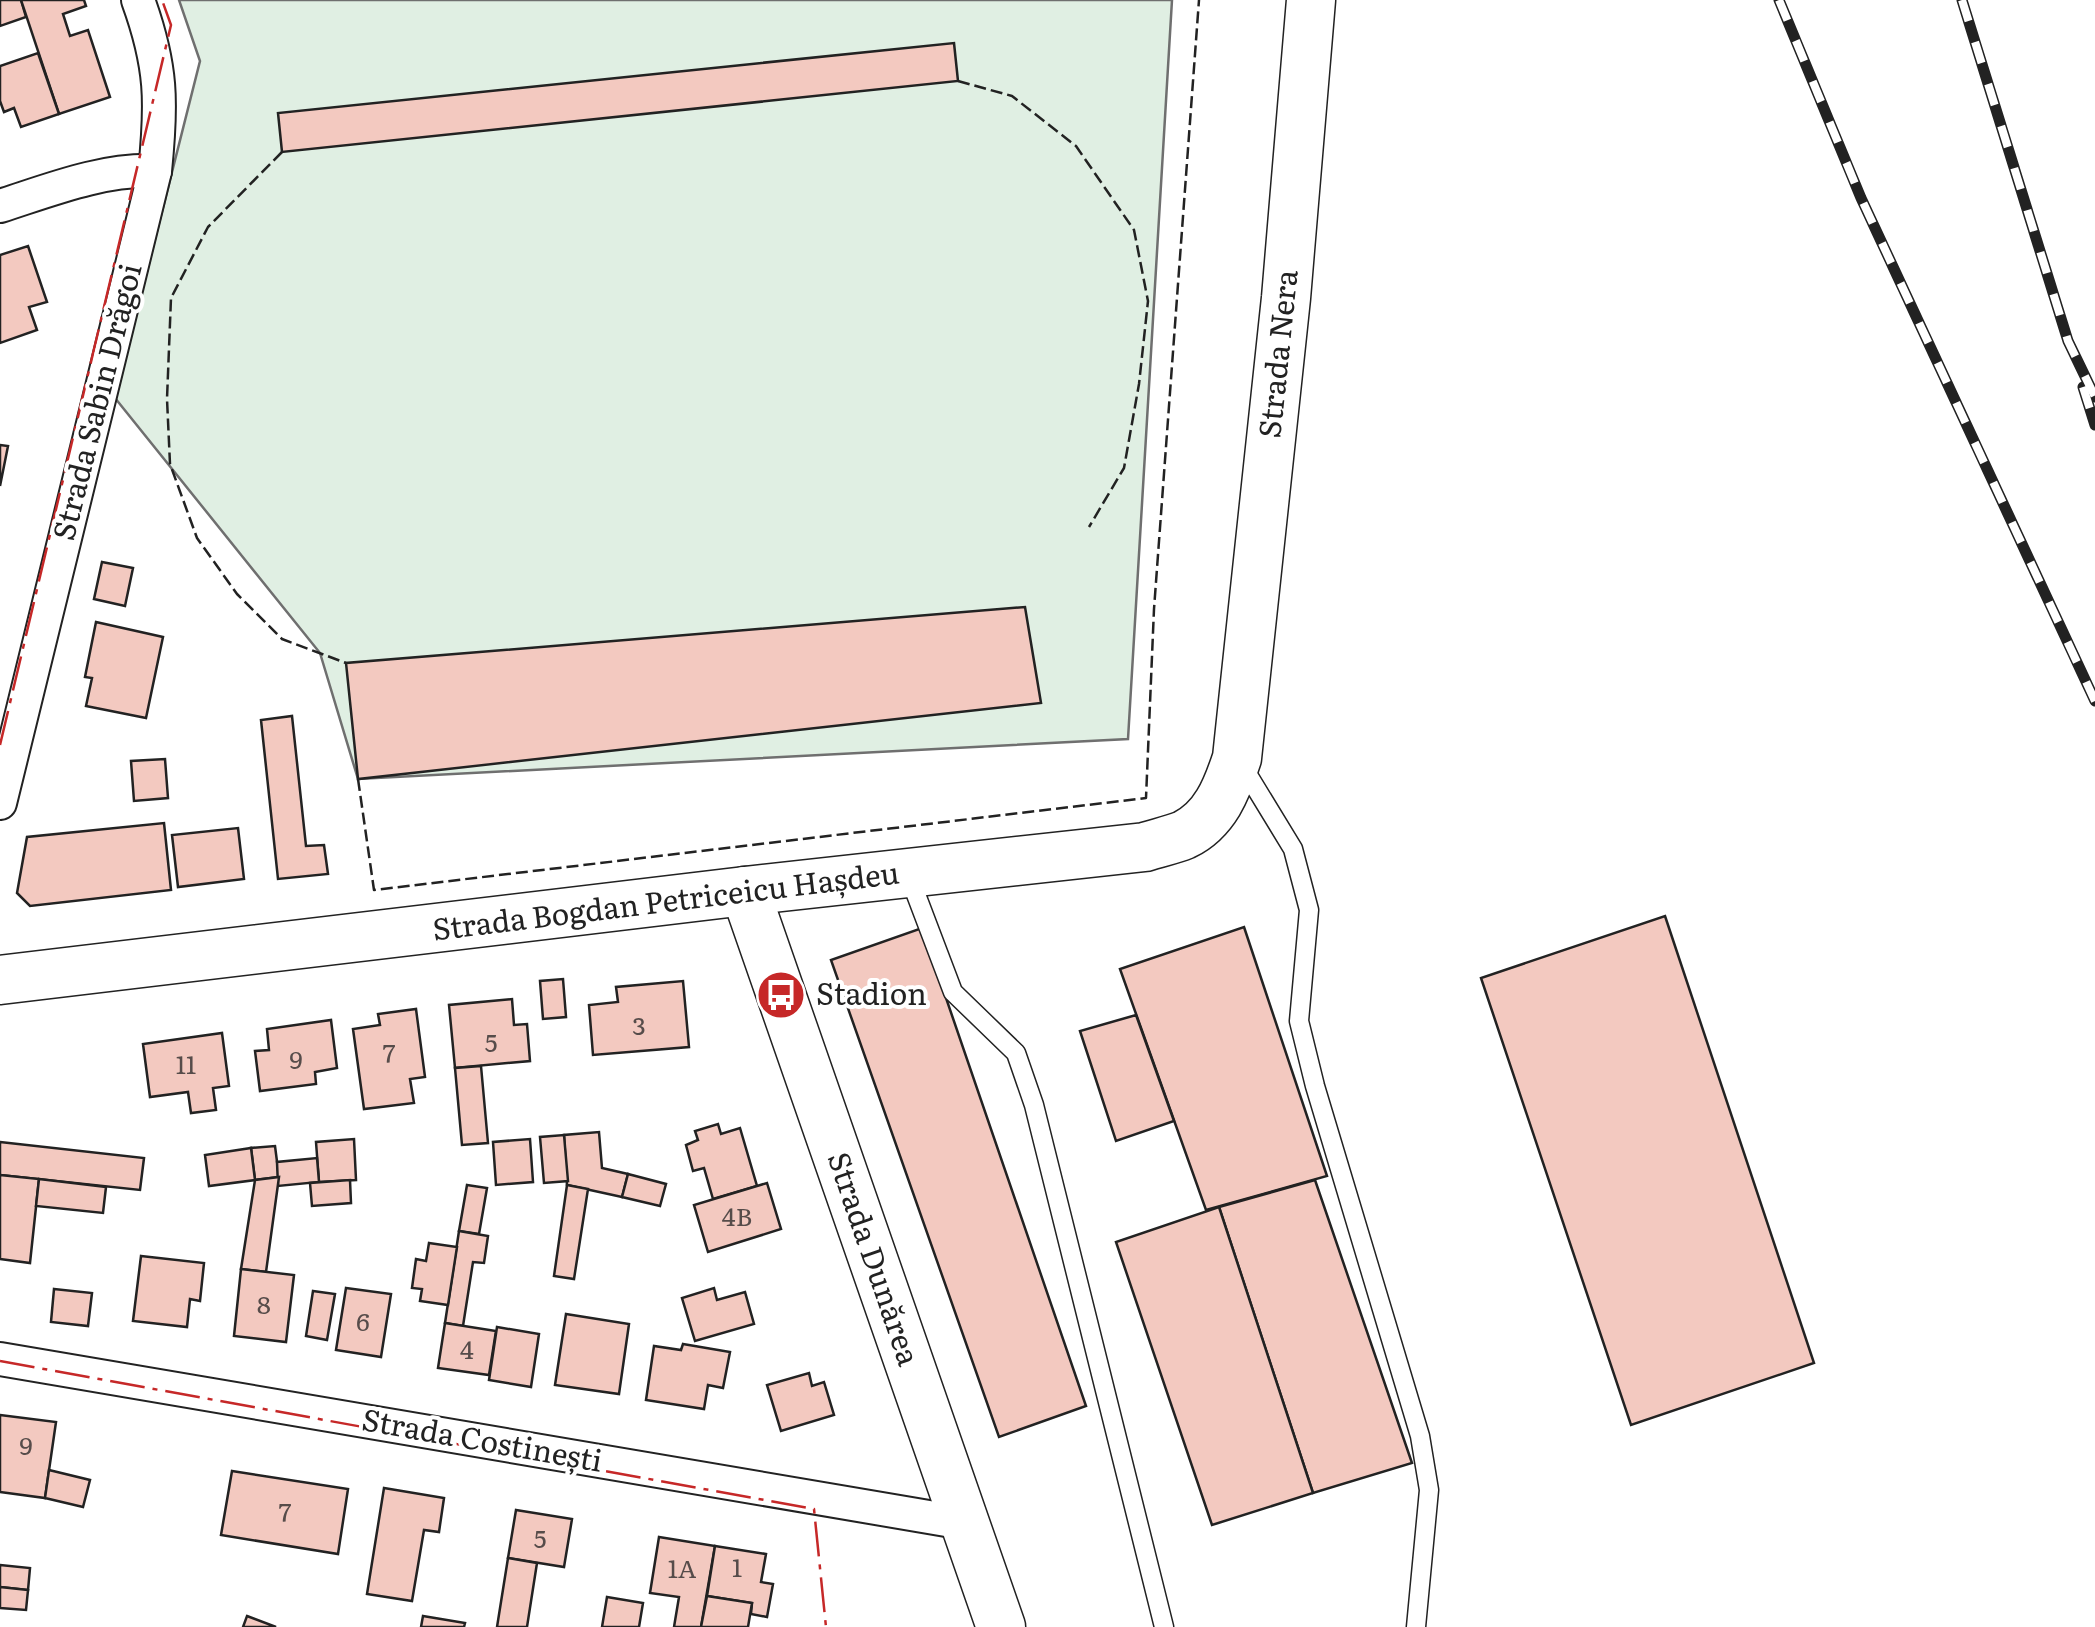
<svg xmlns="http://www.w3.org/2000/svg" width="2095" height="1627" font-family="Literata,serif">
<rect width="100%" height="100%" fill="#fff"/>
<!-- green -->
<path fill="#e0efe3" stroke="#6f6f6f" stroke-width="2.5" d="M 179,0 L 1172,0 L 1128,739 L 358,779 L 320,653 L 115,398 L 200,61 Z"/>
<!-- building -->
<g fill="#f3c9c0" stroke="#222" stroke-width="2.5">
<path d="M 0,0 L 21,0 L 26,17 L 0,26 Z"/>
<path d="M 21,0 L 84,0 L 86,6 L 63,14 L 70,36 L 88,30 L 110,97 L 59,114 Z"/>
<path d="M 954,43 L 958,81 L 282,152 L 278,113 Z"/>
<path d="M 38,53 L 59,114 L 21,127 L 14,108 L 4,112 L 0,101 L 0,66 Z"/>
<path d="M 28,246 L 47,302 L 29,307 L 37,330 L 0,343 L 0,255 Z"/>
<path d="M 0,445 L 8,446 L 0,486 Z"/>
<path d="M 102,562 L 133,568 L 125,606 L 94,599 Z"/>
<path d="M 1025,607 L 1041,703 L 358,779 L 346,663 Z"/>
<path d="M 96,622 L 163,637 L 146,718 L 86,706 L 92,678 L 85,677 Z"/>
<path d="M 292,716 L 306,846 L 324,845 L 328,874 L 278,879 L 261,720 Z"/>
<path d="M 165,759 L 168,798 L 134,801 L 131,761 Z"/>
<path d="M 164,823 L 171,890 L 30,906 L 17,893 L 27,837 Z"/>
<path d="M 238,828 L 244,879 L 178,887 L 172,835 Z"/>
<path d="M 1665,916 L 1814,1363 L 1631,1425 L 1481,978 Z"/>
<path d="M 1244,927 L 1327,1176 L 1206,1210 L 1120,969 Z"/>
<path d="M 922,928 L 1086,1406 L 999,1437 L 831,960 Z"/>
<path d="M 563,979 L 566,1017 L 543,1019 L 540,981 Z"/>
<path d="M 683,981 L 689,1047 L 593,1055 L 589,1005 L 618,1002 L 616,987 Z"/>
<path d="M 512,999 L 514,1025 L 527,1024 L 530,1061 L 455,1068 L 449,1005 Z"/>
<path d="M 416,1009 L 425,1077 L 410,1079 L 414,1103 L 364,1109 L 353,1029 L 380,1025 L 378,1014 Z"/>
<path d="M 1136,1015 L 1174,1121 L 1116,1141 L 1080,1031 Z"/>
<path d="M 331,1020 L 337,1068 L 315,1072 L 316,1084 L 260,1091 L 255,1051 L 269,1050 L 267,1029 Z"/>
<path d="M 222,1033 L 229,1086 L 213,1088 L 216,1110 L 191,1113 L 188,1092 L 150,1097 L 143,1044 Z"/>
<path d="M 481,1066 L 488,1143 L 462,1145 L 455,1068 Z"/>
<path d="M 718,1124 L 721,1134 L 740,1128 L 757,1186 L 713,1199 L 704,1168 L 693,1171 L 686,1145 L 698,1140 L 695,1131 Z"/>
<path d="M 599,1132 L 602,1168 L 628,1174 L 622,1197 L 567,1185 L 564,1135 Z"/>
<path d="M 564,1135 L 568,1181 L 544,1183 L 540,1137 Z"/>
<path d="M 354,1139 L 356,1180 L 319,1182 L 316,1142 Z"/>
<path d="M 530,1139 L 533,1182 L 496,1185 L 493,1142 Z"/>
<path d="M 0,1142 L 144,1158 L 140,1190 L 0,1175 Z"/>
<path d="M 275,1146 L 279,1177 L 255,1180 L 251,1148 Z"/>
<path d="M 251,1148 L 255,1180 L 209,1186 L 205,1155 Z"/>
<path d="M 317,1158 L 319,1182 L 278,1186 L 277,1162 Z"/>
<path d="M 628,1174 L 666,1184 L 660,1206 L 622,1197 Z"/>
<path d="M 0,1175 L 39,1179 L 30,1263 L 0,1259 Z"/>
<path d="M 279,1177 L 266,1272 L 241,1269 L 255,1180 Z"/>
<path d="M 39,1179 L 106,1187 L 103,1213 L 36,1206 Z"/>
<path d="M 350,1180 L 351,1203 L 312,1206 L 310,1183 Z"/>
<path d="M 1315,1180 L 1412,1463 L 1313,1493 L 1219,1207 Z"/>
<path d="M 767,1183 L 781,1229 L 708,1252 L 694,1205 Z"/>
<path d="M 467,1185 L 487,1188 L 479,1234 L 459,1231 Z"/>
<path d="M 567,1185 L 588,1189 L 574,1279 L 554,1276 Z"/>
<path d="M 1219,1207 L 1313,1493 L 1212,1525 L 1116,1242 Z"/>
<path d="M 459,1231 L 488,1236 L 484,1263 L 473,1262 L 463,1326 L 445,1323 Z"/>
<path d="M 429,1243 L 457,1247 L 448,1305 L 420,1301 L 422,1289 L 412,1288 L 416,1259 L 426,1261 Z"/>
<path d="M 141,1256 L 204,1263 L 200,1301 L 190,1299 L 187,1327 L 133,1321 Z"/>
<path d="M 241,1269 L 294,1275 L 286,1342 L 234,1336 Z"/>
<path d="M 346,1288 L 391,1294 L 381,1357 L 336,1350 Z"/>
<path d="M 714,1288 L 717,1300 L 745,1292 L 754,1324 L 695,1341 L 682,1298 Z"/>
<path d="M 54,1289 L 92,1293 L 88,1326 L 51,1322 Z"/>
<path d="M 313,1291 L 335,1294 L 327,1340 L 306,1336 Z"/>
<path d="M 566,1314 L 629,1324 L 619,1394 L 555,1385 Z"/>
<path d="M 445,1323 L 496,1331 L 489,1375 L 438,1368 Z"/>
<path d="M 497,1327 L 539,1334 L 531,1387 L 489,1380 Z"/>
<path d="M 683,1344 L 730,1352 L 723,1388 L 708,1385 L 704,1409 L 646,1400 L 654,1346 L 681,1350 Z"/>
<path d="M 809,1373 L 812,1386 L 824,1382 L 834,1415 L 781,1431 L 767,1385 Z"/>
<path d="M 0,1415 L 56,1422 L 45,1498 L 0,1492 Z"/>
<path d="M 49,1470 L 90,1480 L 83,1507 L 45,1498 Z"/>
<path d="M 232,1471 L 348,1489 L 338,1554 L 221,1535 Z"/>
<path d="M 384,1488 L 444,1498 L 439,1532 L 424,1530 L 412,1601 L 367,1594 Z"/>
<path d="M 516,1510 L 572,1519 L 564,1567 L 508,1558 Z"/>
<path d="M 659,1537 L 715,1546 L 701,1627 L 674,1627 L 679,1597 L 650,1593 Z"/>
<path d="M 715,1546 L 766,1554 L 761,1582 L 773,1584 L 767,1617 L 751,1614 L 752,1603 L 707,1596 Z"/>
<path d="M 508,1558 L 537,1563 L 527,1627 L 497,1627 Z"/>
<path d="M 0,1565 L 30,1568 L 28,1590 L 0,1587 Z"/>
<path d="M 0,1587 L 28,1590 L 26,1610 L 0,1608 Z"/>
<path d="M 707,1596 L 752,1603 L 748,1627 L 701,1627 Z"/>
<path d="M 607,1597 L 643,1603 L 639,1627 L 602,1627 Z"/>
<path d="M 247,1616 L 276,1627 L 243,1627 Z"/>
<path d="M 423,1616 L 465,1623 L 464,1627 L 421,1627 Z"/>
</g>
<g fill="none" stroke-linecap="round" stroke-linejoin="round">
<!-- lane casing -->
<g stroke="#222" stroke-width="21">
<g id="lane">
<path d="M 1243,767 L 1293,849 L 1309,910 L 1299,1021 L 1315,1086 L 1420,1436 L 1429,1490 L 1416,1627"/>
<path d="M 909,876 L 953,992 L 1016,1053 L 1034,1105 L 1164,1627"/>
</g>
</g>
<!-- street casing -->
<g stroke="#222" stroke-width="36">
<g id="street">
<path d="M 0,206 C 50,190 102,169 155,171"/>
<path d="M 0,803 L 155,171 C 162,103 162,66 138,0"/>
<path d="M 0,1359 L 964,1523"/>
</g>
</g>
<!-- secondary casing -->
<g stroke="#222" stroke-width="51">
<g id="secondary">
<path d="M 745,891 L 1001,1627"/>
<path d="M 0,980 L 745,891 L 1145,847 C 1157,843 1172,840 1184,835 C 1215,820 1227,789 1237,758 L 1286,298 L 1311,0"/>
</g>
</g>
<!-- lane -->
<use href="#lane" stroke="#fff" stroke-width="18"/>
<!-- street -->
<use href="#street" stroke="#fff" stroke-width="32"/>
<!-- secondary -->
<use href="#secondary" stroke="#fff" stroke-width="48"/>
<!-- rail casing -->
<g stroke="#222" stroke-width="11">
<g id="rail">
<path d="M 1779,0 L 1861,198 L 2095,701"/>
<path d="M 1962,0 L 2068,341 L 2095,397"/>
<path d="M 2083,387 L 2095,425"/>
</g>
</g>
<!-- rail -->
<use href="#rail" stroke="#fff" stroke-width="8" stroke-dasharray="22" stroke-linecap="butt"/>
<!-- fence -->
<g stroke="#222" stroke-width="2.5" stroke-dasharray="12 5" stroke-linecap="butt">
<path d="M 958,81 L 1012,96 L 1076,146 L 1134,230 L 1148,301 L 1139,384 L 1124,468 L 1089,527"/>
<path d="M 282,152 L 208,227 L 171,298 L 167,399 L 170,464 L 197,538 L 237,594 L 282,639 L 346,663"/>
<path d="M 358,779 L 374,890 L 1146,798 L 1154,609 L 1199,0"/>
</g>
<!-- power -->
<g stroke="#c62828" stroke-width="2.5" stroke-dasharray="35 8 5 8" stroke-linecap="butt">
<path d="M 0,745 L 171,25 L 162,0"/>
<path d="M 0,1361 L 814,1509 L 826,1627"/>
</g>
</g>
<!-- icons -->
<defs>
<g id="bus-disc" transform="scale(2.5)"><circle r="9.5" fill="#c62828" stroke="#fff"/><path d="M-5-6H5V4H4V6H2V4H-2V6H-4V4H-5ZM-3.5-4V0h7V-4ZM-3.5 1.2v1.5H-2V1.2ZM2 1.2v1.5H3.5V1.2Z" fill="#fff"/></g>
</defs>
<g fill-rule="evenodd">
<use href="#bus-disc" x="781" y="995"/>
</g>
<g text-anchor="middle" stroke-width="8" stroke-linejoin="round" paint-order="stroke">
<!-- number labels -->
<g font-size="25" fill="#564c4a">
<text x="639" y="1035">3</text>
<text x="491" y="1052">5</text>
<text x="389" y="1062">7</text>
<text x="296" y="1069">9</text>
<text x="186" y="1074">11</text>
<text x="737" y="1226">4B</text>
<text x="264" y="1314">8</text>
<text x="363" y="1331">6</text>
<text x="467" y="1359">4</text>
<text x="26" y="1455">9</text>
<text x="285" y="1521">7</text>
<text x="540" y="1548">5</text>
<text x="737" y="1577">1</text>
<text x="682" y="1578">1A</text>
</g>
<!-- street labels -->
<g font-size="30" fill="#222" stroke="#fff">
<text transform="translate(1279 354) rotate(-84)" y="10">Strada Nera</text>
<text transform="translate(98 402) rotate(-76)" y="10">Strada Sabin Drăgoi</text>
<text transform="translate(666 902) rotate(-7)" y="10">Strada Bogdan Petriceicu Hașdeu</text>
<text transform="translate(873 1259) rotate(71)" y="10">Strada Dunărea</text>
<text transform="translate(482 1441) rotate(10)" y="10">Strada Costinești</text>
</g>
<!-- poi labels -->
<g font-size="30" fill="#222" stroke="#fff" text-anchor="start">
<text x="816" y="1005">Stadion</text>
</g>
</g>
</svg>
